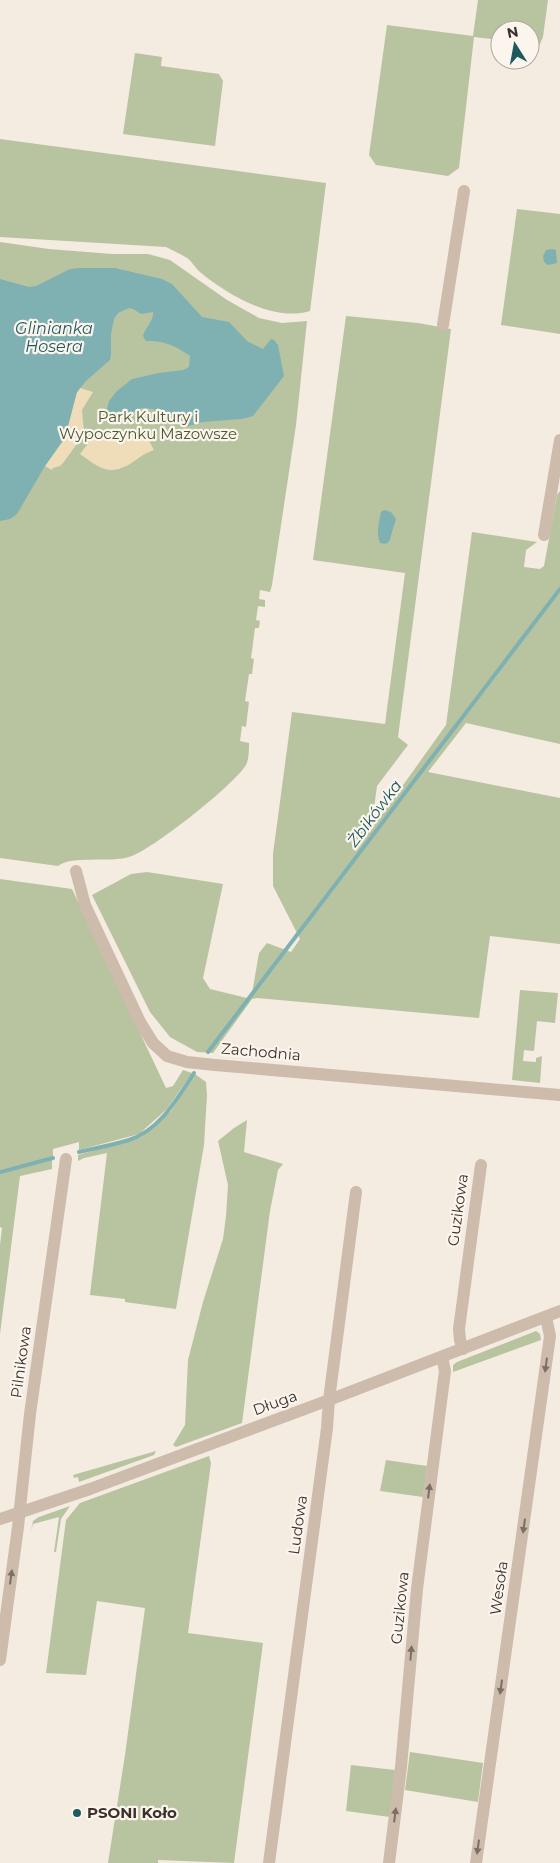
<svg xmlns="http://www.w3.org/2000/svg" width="560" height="1863" font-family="Montserrat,sans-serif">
<rect width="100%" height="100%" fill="#f4ebe1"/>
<!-- green -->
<g fill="#b8c4a0">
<path d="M 478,0 L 548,0 L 543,37 L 539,46 L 530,45 L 530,30 L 500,30 L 500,40 L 474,37 L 459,168 L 448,176 L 376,165 L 369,155 L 387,25 L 473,36 Z"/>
<path d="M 135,53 L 162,57 L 161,66 L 219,74 L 223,81 L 215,146 L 123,134 Z"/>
<path d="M 0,139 L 326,183 L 310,311 C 273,322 228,295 200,272 C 195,268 192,261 187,258 C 181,254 173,251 166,247 L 0,237 Z"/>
<path d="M 517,209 L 560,214 L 560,334 L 501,325 Z"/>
<path d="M 0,242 L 49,249 L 112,254 L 148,254 L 170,260 L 227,300 L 259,318 L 282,323 L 307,321 L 296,425 L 272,585 L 270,592 L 260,590 L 259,599 L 265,600 L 265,607 L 258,606 L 256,620 L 260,621 L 259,628 L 255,628 L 251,658 L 254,659 L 252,674 L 249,674 L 245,701 L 249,702 L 246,727 L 242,726 L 240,741 L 249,743 C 249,750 249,759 246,765 C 234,785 151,851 129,857 C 110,863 72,855 58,866 L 0,858 Z"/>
<path d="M 346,316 L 418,323 L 451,329 L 398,737 L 408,745 L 377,786 L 371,830 L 446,725 L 472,532 L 537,542 L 526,550 L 524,567 L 540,569 L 544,566 L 557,495 L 560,491 L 560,744 L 466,723 L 428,772 L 560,798 L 560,944 L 490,936 L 479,1018 L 257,998 L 252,999 L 213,1053 L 197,1052 L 170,1037 L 150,1012 L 92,895 L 131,874 L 147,872 L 223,884 L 203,978 L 210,989 L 251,999 L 259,953 L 267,943 L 291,952 L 300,939 L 273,886 L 273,854 L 292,712 L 385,724 L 405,573 L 313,560 Z"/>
<path d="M 0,879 L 72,889 L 166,1088 L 173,1086 L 183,1070 L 192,1073 L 167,1109 L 139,1134 L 79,1150 L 79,1142 L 53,1149 L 53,1157 L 0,1170 Z"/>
<path d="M 520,990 L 558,993 L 555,1023 L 537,1021 L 534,1051 L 524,1050 L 523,1061 L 536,1062 L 536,1058 L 542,1056 L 540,1083 L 512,1080 Z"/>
<path d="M 195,1074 L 206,1082 L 207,1095 L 204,1145 L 176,1309 L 125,1302 L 125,1299 L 90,1295 L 107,1153 L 84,1158 L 78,1161 L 78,1155 L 141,1137 L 171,1111 Z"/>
<path d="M 247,1120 L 244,1152 L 283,1164 L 278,1170 L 270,1211 L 242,1423 L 176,1447 L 173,1445 L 185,1425 L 188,1360 L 203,1302 L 223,1239 L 226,1216 L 228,1185 L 218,1141 L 234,1128 Z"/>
<path d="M 52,1160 L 52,1169 L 20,1176 L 0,1334 L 0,1245 L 2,1228 L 0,1227 L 0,1173 Z"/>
<path d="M 536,1331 L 540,1334 L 541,1340 L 453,1372 L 453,1365 L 457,1362 Z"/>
<path d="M 156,1451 L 154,1455 L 79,1482 L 78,1477 L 74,1478 L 73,1475 Z"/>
<path d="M 209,1456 L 211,1463 L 188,1633 L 263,1643 L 234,1863 L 158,1860 L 158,1863 L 108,1863 L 125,1755 L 145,1608 L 97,1601 L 86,1675 L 46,1673 L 66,1520 L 80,1503 Z"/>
<path d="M 386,1460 L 427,1466 L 423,1497 L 380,1491 Z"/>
<path d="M 70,1506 L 61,1519 L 56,1552 L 54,1552 L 59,1517 L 33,1524 L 31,1531 L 33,1521 L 39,1517 Z"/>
<path d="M 410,1752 L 483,1763 L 478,1802 L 405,1790 Z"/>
<path d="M 351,1765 L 395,1770 L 390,1817 L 346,1811 Z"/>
</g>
<!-- sand -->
<g fill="#efdcb8">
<path d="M 80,388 L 93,392 L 82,410 L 84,433 L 82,437 L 63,463 L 60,466 L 53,468 L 52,470 L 45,466 L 66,434 L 75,396 Z"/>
<path d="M 90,432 L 124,436 L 143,435 L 148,439 L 154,450 C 145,453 140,457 133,462 C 110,477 101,469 80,454 L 89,442 Z"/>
</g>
<!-- water -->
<g fill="#7fb0b2">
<path d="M 552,249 L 556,250 L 557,263 L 548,265 L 544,262 L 543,256 L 546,250 Z"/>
<path d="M 80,268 L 115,268 L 162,279 L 172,284 L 202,317 L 229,322 L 247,341 L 263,349 L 271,339 L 274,340 L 278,345 L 284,376 L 253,416 L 242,419 L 202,422 L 189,426 L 177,424 L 167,420 L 153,409 L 142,408 L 116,419 L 109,419 L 107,409 L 109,401 L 117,391 L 132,379 L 159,373 L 183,370 L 189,367 L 190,356 C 176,346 163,340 146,341 L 143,336 C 145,327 154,321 153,312 L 141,314 L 133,309 L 129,308 L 118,313 L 114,319 L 111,334 L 111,355 L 110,360 L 86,381 L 77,392 L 65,438 L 45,466 L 17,514 L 10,519 L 0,521 L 0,279 L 29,287 L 36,286 L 70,269 Z"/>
<path d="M 384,510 L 391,512 L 396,519 C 395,524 393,527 392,532 C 390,540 390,546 380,543 C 376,534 379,521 381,512 Z"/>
</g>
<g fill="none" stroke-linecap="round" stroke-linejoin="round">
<!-- stream -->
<g stroke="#7fb0b2" stroke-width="4">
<path d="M 208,1052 L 560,589"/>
<path d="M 79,1152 C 96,1148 113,1145 129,1140 C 160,1130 177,1099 194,1073"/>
<path d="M 0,1172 L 53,1158"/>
</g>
<!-- minor -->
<g stroke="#cdbbac" stroke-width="12">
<path d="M 443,325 L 464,191"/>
<path d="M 544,535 L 560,440"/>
<path d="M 76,871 L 85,905 L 140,1022 L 153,1043 L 167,1056 L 187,1062 L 215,1065 L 560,1095"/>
<path d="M 463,1349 L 460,1340 L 459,1329 L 481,1165"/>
<path d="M 0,1519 L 90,1489 L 329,1400 L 560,1311"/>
<path d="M 0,1660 L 18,1527 L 30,1414 L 66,1159"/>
<path d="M 269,1863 L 327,1428 L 329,1400 L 356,1192"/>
<path d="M 389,1863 L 401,1767 L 417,1589 L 445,1371 L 442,1357"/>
<path d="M 476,1863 L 550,1336 L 546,1317"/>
</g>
</g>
<!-- one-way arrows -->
<defs><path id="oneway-solid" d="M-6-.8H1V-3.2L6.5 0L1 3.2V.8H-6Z" transform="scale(1.25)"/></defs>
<g fill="#7d6f65">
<use href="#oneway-solid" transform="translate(546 1365) rotate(98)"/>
<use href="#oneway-solid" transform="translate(429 1491) rotate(-83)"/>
<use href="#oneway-solid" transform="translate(524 1526) rotate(98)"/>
<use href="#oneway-solid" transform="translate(11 1577) rotate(-82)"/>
<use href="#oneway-solid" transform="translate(411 1653) rotate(-85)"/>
<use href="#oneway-solid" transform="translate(501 1687) rotate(98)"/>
<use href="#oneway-solid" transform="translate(395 1815) rotate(-83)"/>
<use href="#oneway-solid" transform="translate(478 1847) rotate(98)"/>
</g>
<!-- markers -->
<circle fill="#1f5a5e" stroke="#fbf5ee" stroke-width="2" cx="77" cy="1813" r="5"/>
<g text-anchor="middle" stroke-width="4.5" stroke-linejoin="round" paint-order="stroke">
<!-- park labels -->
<g font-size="15" fill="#4a5a2e" stroke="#fbf5ee">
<text x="148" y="422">Park Kultury i<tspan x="148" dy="17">Wypoczynku Mazowsze</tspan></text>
</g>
<!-- street labels -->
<g font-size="15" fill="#3b302b" stroke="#fbf5ee">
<text transform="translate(261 1052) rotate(5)" y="5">Zachodnia</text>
<text transform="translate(458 1210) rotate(-82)" y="5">Guzikowa</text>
<text transform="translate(21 1362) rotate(-82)" y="5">Pilnikowa</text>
<text transform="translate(275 1403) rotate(-20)" y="5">Długa</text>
<text transform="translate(298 1525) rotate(-82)" y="5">Ludowa</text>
<text transform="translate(499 1588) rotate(-82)" y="5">Wesoła</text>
<text transform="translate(400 1608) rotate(-84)" y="5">Guzikowa</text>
</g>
<!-- poi labels -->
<g font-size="15" font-weight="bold" fill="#3b302b" stroke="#fbf5ee" text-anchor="start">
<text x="87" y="1818">PSONI Koło</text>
</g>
<!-- water labels -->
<g font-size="16" font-style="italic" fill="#1f5a5e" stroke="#fbf5ee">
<text x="54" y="334">Glinianka<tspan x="54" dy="18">Hosera</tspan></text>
<text transform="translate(374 813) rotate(-53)" y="6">Żbikówka</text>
</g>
</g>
<!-- north arrow -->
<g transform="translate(515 45) rotate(349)"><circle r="24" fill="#fbf5ee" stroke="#aea6a0"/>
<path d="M0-4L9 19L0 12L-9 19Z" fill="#1f5a5e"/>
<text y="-8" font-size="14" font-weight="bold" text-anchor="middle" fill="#3b302b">N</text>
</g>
</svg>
